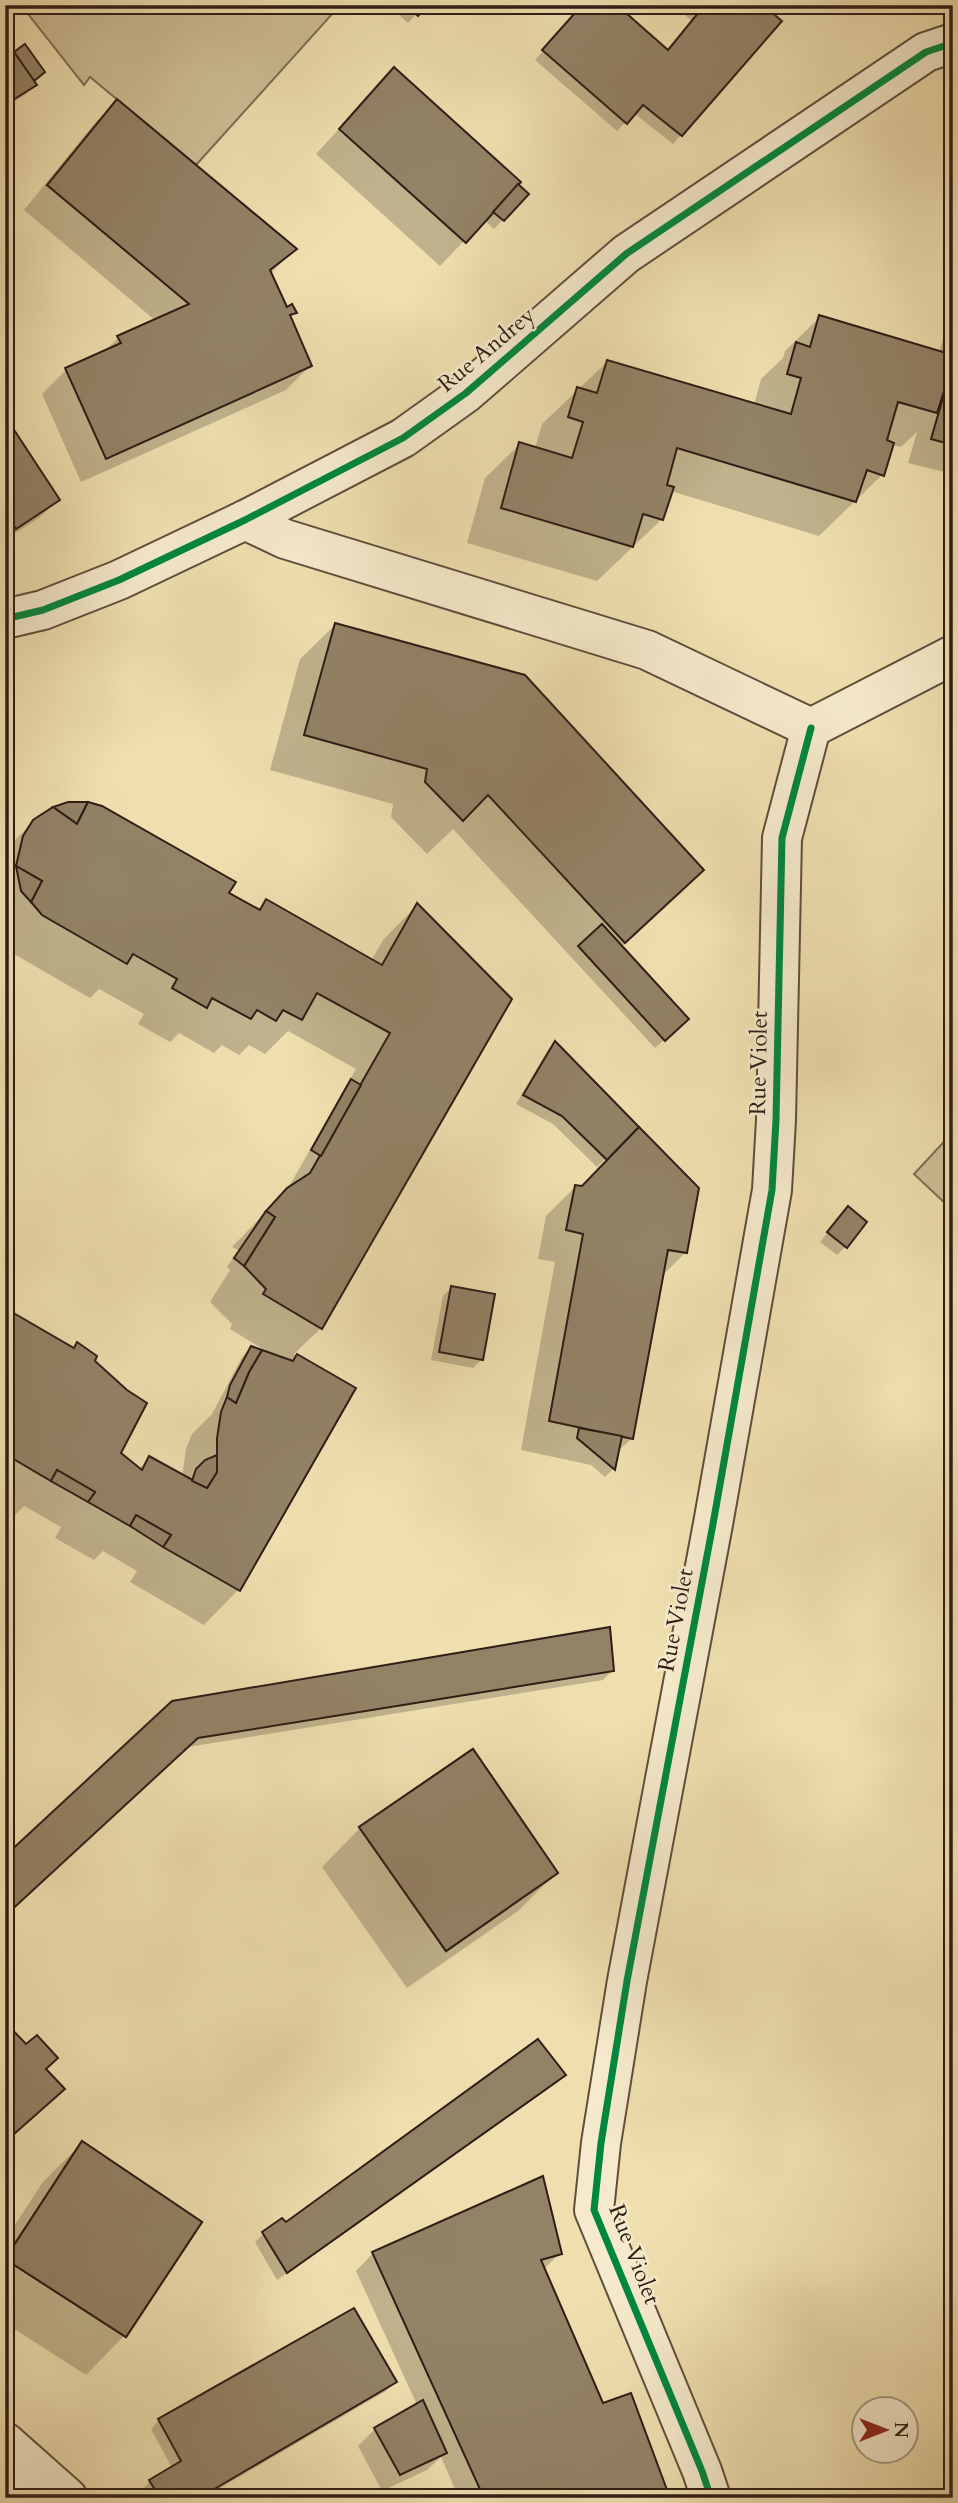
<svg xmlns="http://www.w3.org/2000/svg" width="958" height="2503" font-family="Cardo,serif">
<rect width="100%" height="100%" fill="#efdfaf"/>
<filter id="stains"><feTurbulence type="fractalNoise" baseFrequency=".00286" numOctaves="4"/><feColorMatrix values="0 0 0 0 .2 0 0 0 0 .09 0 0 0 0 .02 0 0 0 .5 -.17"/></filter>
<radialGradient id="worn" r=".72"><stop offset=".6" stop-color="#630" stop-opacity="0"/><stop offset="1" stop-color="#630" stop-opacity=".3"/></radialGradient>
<!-- green -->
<g fill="#cebe95" stroke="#7e6e56" stroke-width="2">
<path d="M 21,5 L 329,5 L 334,12 L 196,165 L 90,77 L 84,85 Z"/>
<path d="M 953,1132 L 953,1199 L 947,1205 L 914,1174 Z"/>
</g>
<!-- shadow -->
<g fill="#0003">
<path d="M 388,5 L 425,5 L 408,23 Z"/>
<path d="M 584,5 L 667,52 L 692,21 L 673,5 L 760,5 L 681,135 L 673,144 L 634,113 L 617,131 L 535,60 Z"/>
<path d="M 5,60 L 34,85 L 26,94 L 5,107 Z"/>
<path d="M 394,69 L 527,194 L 494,229 L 484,220 L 440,266 L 316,154 Z"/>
<path d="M 117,101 L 295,249 L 270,274 L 287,309 L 294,313 L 289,318 L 310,366 L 286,390 L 81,482 L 42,394 L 66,370 L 102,354 L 118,338 L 156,321 L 24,210 L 93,125 Z"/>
<path d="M 953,303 L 953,474 L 908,463 L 917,432 L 901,447 L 892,445 L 882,475 L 819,536 L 671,491 L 662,519 L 597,581 L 467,543 L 485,478 L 520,444 L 535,448 L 542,424 L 607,362 L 754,405 L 761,379 L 783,358 L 785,351 L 820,317 L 939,353 Z"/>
<path d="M 5,419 L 58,500 L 40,517 L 5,540 Z"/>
<path d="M 335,625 L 702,870 L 621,947 L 678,1028 L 655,1048 L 453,829 L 427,854 L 391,817 L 393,804 L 270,770 L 300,659 Z"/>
<path d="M 34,821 L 227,893 L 257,910 L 266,901 L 371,961 L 383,940 L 417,905 L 510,999 L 321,1328 L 294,1354 L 353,1389 L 238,1590 L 204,1625 L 130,1582 L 137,1571 L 103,1551 L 94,1560 L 55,1538 L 61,1527 L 24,1506 L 15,1515 L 5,1510 L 5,1310 L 72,1349 L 77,1345 L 93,1362 L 118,1453 L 139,1469 L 149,1459 L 182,1477 L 186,1449 L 192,1434 L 212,1414 L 242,1357 L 251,1348 L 269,1353 L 230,1329 L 232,1324 L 210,1302 L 230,1270 L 227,1267 L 238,1250 L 232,1247 L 287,1190 L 356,1069 L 288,1031 L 265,1054 L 249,1045 L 239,1055 L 222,1045 L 214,1053 L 179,1033 L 170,1042 L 138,1024 L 144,1014 L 99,989 L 90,998 L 7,950 L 5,850 Z"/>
<path d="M 555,1043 L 697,1188 L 685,1253 L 662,1276 L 632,1438 L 616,1453 L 613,1469 L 605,1477 L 591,1465 L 521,1450 L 555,1262 L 538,1259 L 546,1216 L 575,1187 L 582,1188 L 608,1160 L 606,1158 L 597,1167 L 553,1124 L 516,1104 L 547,1051 Z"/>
<path d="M 840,1217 L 845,1247 L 837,1255 L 820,1242 Z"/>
<path d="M 451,1288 L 482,1359 L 473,1368 L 431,1360 L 443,1296 Z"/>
<path d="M 612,1671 L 603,1680 L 188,1747 L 173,1703 Z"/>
<path d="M 360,1828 L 556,1873 L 518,1911 L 407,1988 L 322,1867 Z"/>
<path d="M 563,2075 L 555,2084 L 277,2280 L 255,2242 L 264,2233 L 285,2225 Z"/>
<path d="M 82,2143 L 199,2223 L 124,2336 L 86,2375 L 5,2323 L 5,2240 L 43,2182 Z"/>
<path d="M 373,2253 L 560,2253 L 543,2270 L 602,2406 L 668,2498 L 454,2498 L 458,2496 L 441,2457 L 427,2470 L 382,2491 L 358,2446 L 375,2429 L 417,2405 L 356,2271 Z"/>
<path d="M 394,2382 L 386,2391 L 203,2498 L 146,2498 L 142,2490 L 150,2481 L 172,2468 L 151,2429 L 159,2420 Z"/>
</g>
<!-- building -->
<g fill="#938266" stroke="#2f1d16" stroke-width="2">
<path d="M 407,5 L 427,5 L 418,16 Z"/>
<path d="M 582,5 L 617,5 L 668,50 L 699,12 L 692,5 L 763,5 L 782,21 L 682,136 L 643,105 L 627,124 L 542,50 Z"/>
<path d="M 25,44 L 45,72 L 34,81 L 14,52 Z"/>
<path d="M 14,52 L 37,85 L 5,105 L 5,58 Z"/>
<path d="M 394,67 L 521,182 L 466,243 L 339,129 Z"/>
<path d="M 117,99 L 297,249 L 270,270 L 287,307 L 292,304 L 297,313 L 290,315 L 312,366 L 106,459 L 65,368 L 121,343 L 117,336 L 189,304 L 47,185 Z"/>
<path d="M 518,184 L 529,194 L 504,221 L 493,212 Z"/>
<path d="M 819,315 L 953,355 L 953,363 L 937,413 L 898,402 L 887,440 L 894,443 L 884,476 L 867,470 L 856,502 L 677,448 L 667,485 L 674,487 L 663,520 L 643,514 L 633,547 L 501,508 L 519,442 L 572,458 L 583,422 L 568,417 L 577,387 L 597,393 L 607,360 L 791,414 L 801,378 L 787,374 L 796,342 L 810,347 Z"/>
<path d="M 953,363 L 953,445 L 931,439 Z"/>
<path d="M 953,363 L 953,388 L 946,386 Z"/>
<path d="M 5,416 L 60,500 L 16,529 L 12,523 L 5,528 Z"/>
<path d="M 335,623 L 525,675 L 704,870 L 625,943 L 488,795 L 463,821 L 425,782 L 427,769 L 304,735 Z"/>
<path d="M 68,802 L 88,802 L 77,824 L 53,807 Z"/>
<path d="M 88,802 L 102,806 L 236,882 L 229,893 L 260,910 L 266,899 L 382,965 L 417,903 L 512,999 L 322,1329 L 263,1294 L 266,1289 L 244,1266 L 275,1217 L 266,1211 L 287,1188 L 310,1173 L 390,1033 L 317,993 L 302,1020 L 283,1010 L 276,1021 L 257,1010 L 251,1019 L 212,998 L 207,1008 L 172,988 L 177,979 L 133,954 L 127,964 L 42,915 L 31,902 L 42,881 L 16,866 L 23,836 L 33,820 L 53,807 L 77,824 Z"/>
<path d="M 16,866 L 42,881 L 31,902 L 21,891 Z"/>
<path d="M 602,924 L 689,1019 L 665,1041 L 578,946 Z"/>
<path d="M 555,1041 L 639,1127 L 607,1160 L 562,1116 L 523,1095 Z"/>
<path d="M 351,1079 L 361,1085 L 321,1156 L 311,1150 Z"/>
<path d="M 639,1127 L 699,1188 L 687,1253 L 668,1250 L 633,1439 L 549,1421 L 583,1234 L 566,1230 L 575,1185 L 582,1186 Z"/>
<path d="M 848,1206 L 867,1222 L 847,1248 L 827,1232 Z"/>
<path d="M 266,1211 L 275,1217 L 244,1266 L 234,1258 Z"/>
<path d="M 451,1286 L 495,1294 L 483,1360 L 439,1352 Z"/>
<path d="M 5,1308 L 74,1348 L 77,1342 L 97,1356 L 95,1361 L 127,1390 L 147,1403 L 121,1453 L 142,1470 L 149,1456 L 207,1488 L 217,1472 L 217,1438 L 221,1412 L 227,1397 L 236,1403 L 249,1372 L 262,1350 L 293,1361 L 297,1354 L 356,1388 L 240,1591 L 163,1547 L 171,1535 L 136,1515 L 130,1526 L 88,1502 L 95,1492 L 57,1470 L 51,1481 L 5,1454 Z"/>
<path d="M 251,1346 L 262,1350 L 249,1372 L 236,1403 L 227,1397 L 230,1385 Z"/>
<path d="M 579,1428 L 622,1436 L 615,1470 L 577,1438 Z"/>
<path d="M 217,1455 L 217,1472 L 207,1488 L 192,1481 L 196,1469 L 205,1460 Z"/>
<path d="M 57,1470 L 95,1492 L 88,1502 L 51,1481 Z"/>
<path d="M 136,1515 L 171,1535 L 163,1547 L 130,1526 Z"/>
<path d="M 610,1627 L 614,1671 L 198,1738 L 5,1916 L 5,1856 L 172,1701 Z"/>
<path d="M 473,1749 L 558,1873 L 446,1951 L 359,1827 Z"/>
<path d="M 473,1749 L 558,1873 L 446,1951 L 359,1827 Z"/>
<path d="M 5,2022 L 26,2044 L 37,2035 L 58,2058 L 46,2069 L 65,2089 L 5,2142 Z"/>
<path d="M 538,2039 L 566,2075 L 287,2273 L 262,2232 L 282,2218 L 286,2222 Z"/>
<path d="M 82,2141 L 202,2222 L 126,2337 L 5,2259 Z"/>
<path d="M 82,2141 L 202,2222 L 126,2337 L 5,2259 Z"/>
<path d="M 543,2176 L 562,2254 L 541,2260 L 603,2403 L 631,2393 L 670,2498 L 484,2498 L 372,2252 Z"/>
<path d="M 354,2308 L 397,2382 L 199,2498 L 160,2498 L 149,2480 L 181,2461 L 158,2419 Z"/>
<path d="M 423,2400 L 447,2453 L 400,2475 L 374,2428 Z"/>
</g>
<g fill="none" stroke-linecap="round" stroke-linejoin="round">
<!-- service casing -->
<g stroke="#5f4e3c" stroke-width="30">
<path id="service" d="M 5,2495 L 34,2468"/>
</g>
<!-- minor casing -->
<g stroke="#5f4e3c" stroke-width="42">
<g id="minor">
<path d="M 245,520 L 285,539 L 647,650 L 811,728"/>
<path d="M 5,619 L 43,610 L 119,580 L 245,520 L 403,438 L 466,393 L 626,254 L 926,52 L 953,43"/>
<path d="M 811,728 L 953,655"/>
<path d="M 5,2442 L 68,2498"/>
<path d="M 711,2498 L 702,2471 L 594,2210 L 601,2143 L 627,1981 L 713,1524 L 772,1190 L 776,1120 L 782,838 L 811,728"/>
</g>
</g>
<!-- service -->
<use href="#service" stroke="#f5eacb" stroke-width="26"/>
<!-- minor -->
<use href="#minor" stroke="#f5eacb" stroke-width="38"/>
<!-- cycleway casing -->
<g stroke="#f5eacb" stroke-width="11">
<g id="cycleway">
<path d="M 5,619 L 43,610 L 119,580 L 245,520 L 403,438 L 466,393 L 626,254 L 926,52 L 953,43"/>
<path d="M 711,2498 L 702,2471 L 594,2210 L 601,2143 L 627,1981 L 713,1524 L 772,1190 L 776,1120 L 782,838 L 811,728"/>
</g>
</g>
<!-- cycleway -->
<use href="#cycleway" stroke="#00873e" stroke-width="7"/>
</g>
<g text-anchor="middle" stroke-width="5" stroke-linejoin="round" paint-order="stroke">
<!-- street labels -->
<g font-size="23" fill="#2f1d16" stroke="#f5eacb">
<text transform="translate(486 349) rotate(-40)" y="8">Rue Andrey</text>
<text transform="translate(758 1063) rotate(-89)" y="8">Rue Violet</text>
<text transform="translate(675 1620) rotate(-79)" y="8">Rue Violet</text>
<text transform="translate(635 2254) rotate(69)" y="8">Rue Violet</text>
</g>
</g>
<!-- margin -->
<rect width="958" height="2503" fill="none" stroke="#efdfaf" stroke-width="28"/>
<rect x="7" y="7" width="944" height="2489" fill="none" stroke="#2f1d16" stroke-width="3.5"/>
<rect x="14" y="14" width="930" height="2475" fill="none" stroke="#2f1d16" stroke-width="2"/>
<!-- north arrow -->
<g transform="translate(885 2430) rotate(90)"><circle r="33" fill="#f5eacb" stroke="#a69883" stroke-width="2"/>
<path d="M0-5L12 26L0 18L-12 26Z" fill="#8f2418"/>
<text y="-10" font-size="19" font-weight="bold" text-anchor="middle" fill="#2f1d16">N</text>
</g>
<rect width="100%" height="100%" filter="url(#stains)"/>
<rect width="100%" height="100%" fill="url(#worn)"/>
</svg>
